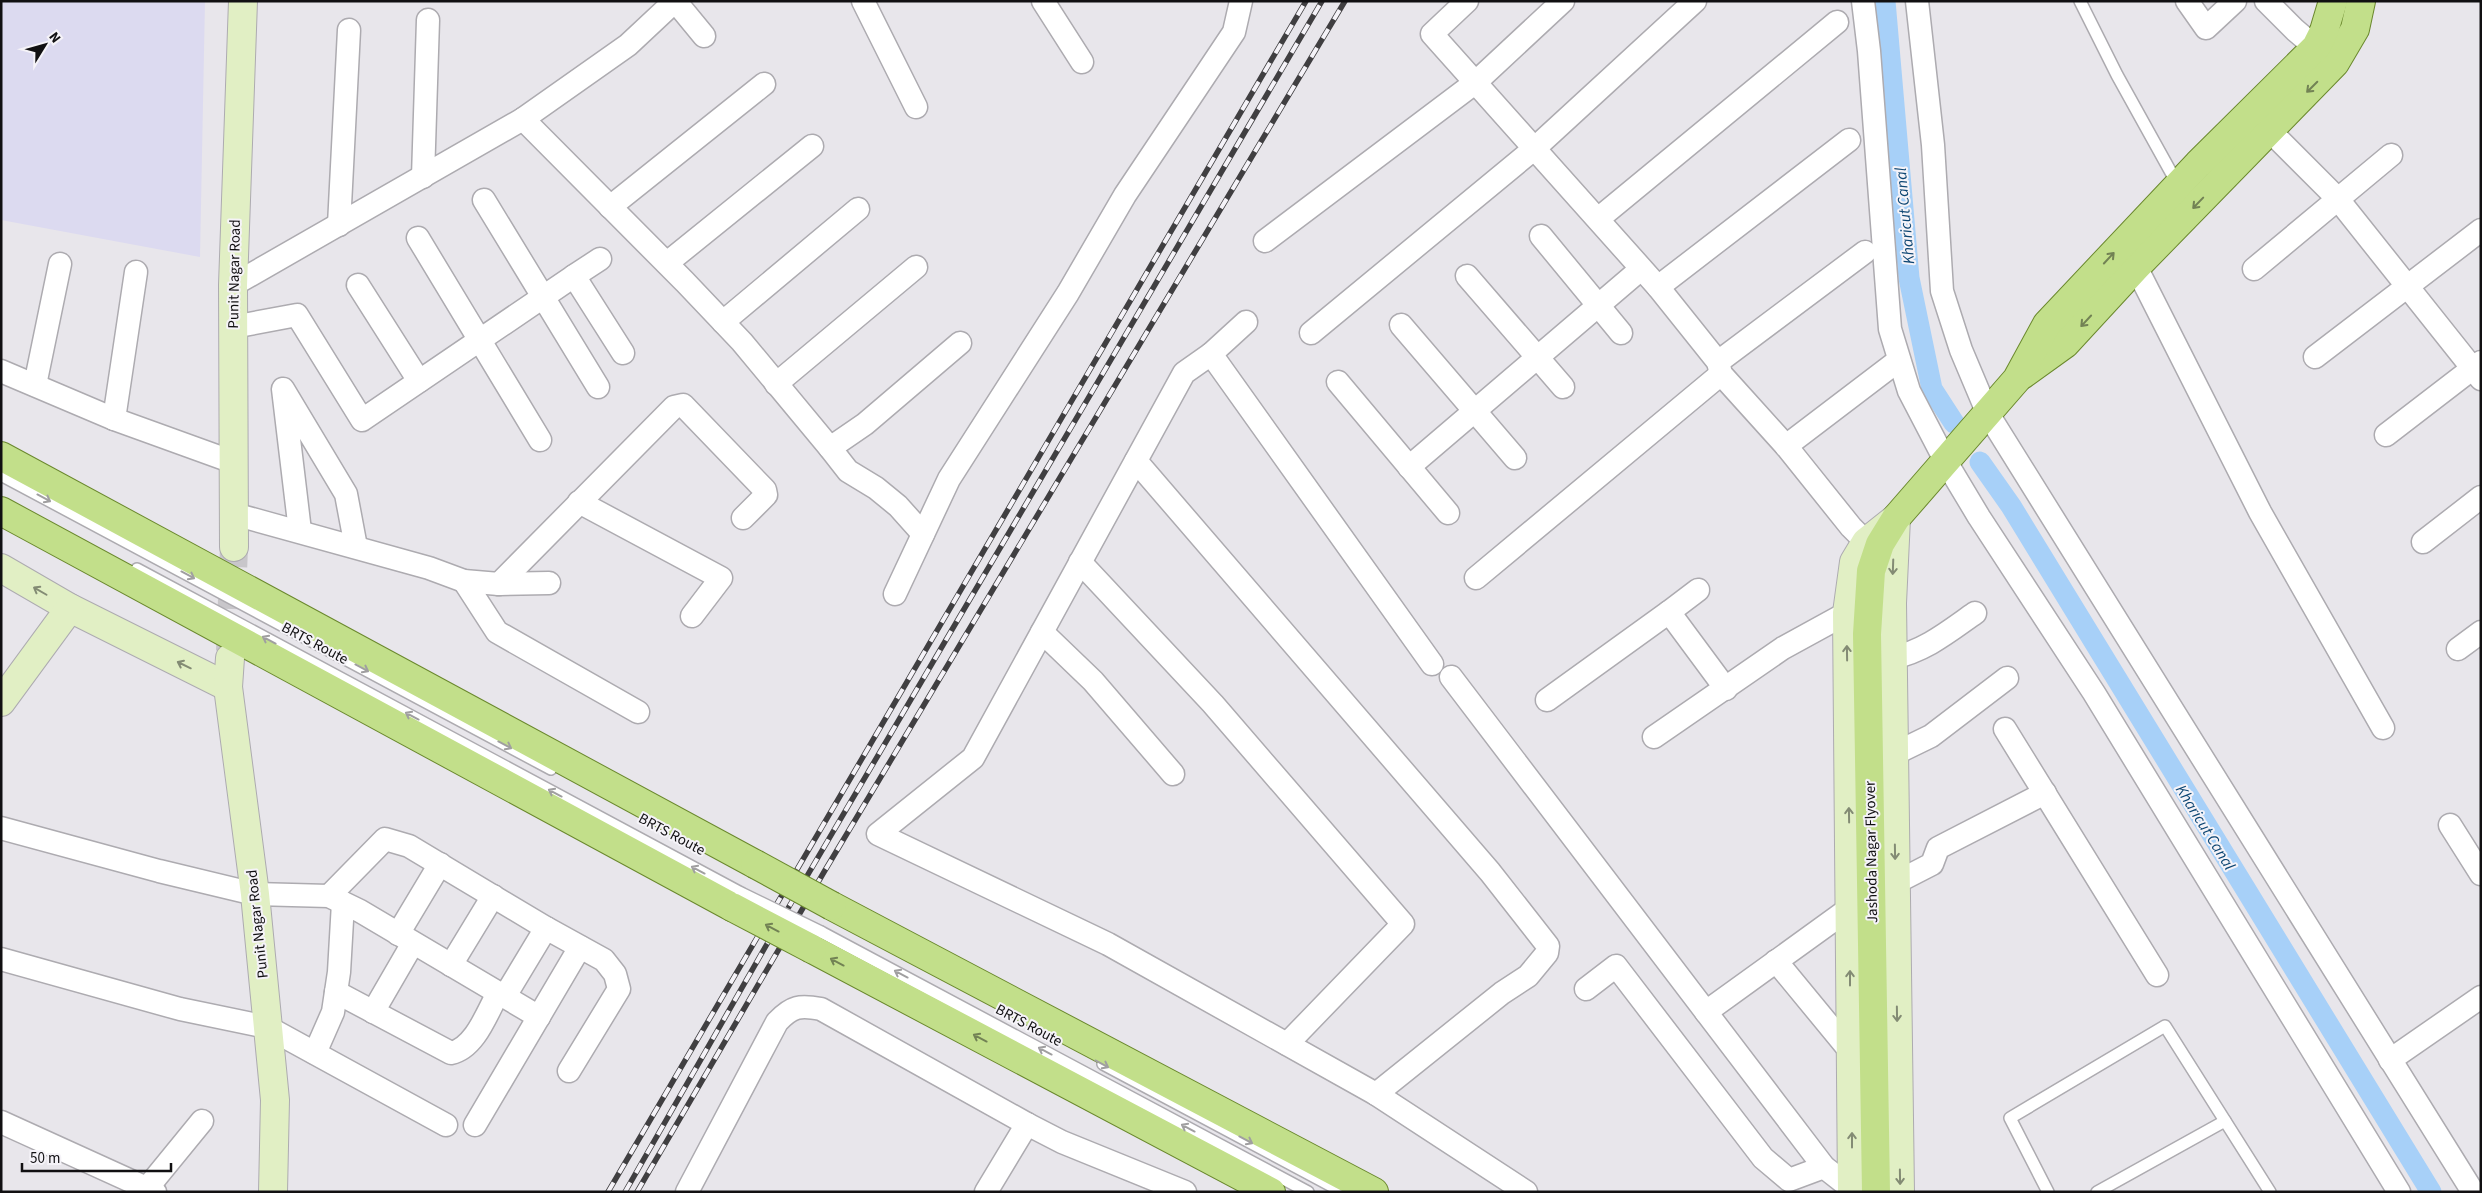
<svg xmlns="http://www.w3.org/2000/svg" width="2482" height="1193" font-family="'Source Sans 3',sans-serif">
<rect width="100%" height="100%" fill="#e8e6eb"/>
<!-- industrial -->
<path fill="#dcdaf0" d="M 1,1 L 205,1 L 200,257 L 1,220 Z"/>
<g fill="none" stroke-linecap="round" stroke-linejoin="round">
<!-- canal -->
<g stroke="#a7d0f8" stroke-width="21">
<path d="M 1885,1 L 1909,278 L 1932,389 L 1954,423"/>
<path d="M 1980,462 L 2011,506 L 2431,1192"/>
</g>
<!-- secondary-tunnel -->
<path stroke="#c8c6ca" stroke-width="28" stroke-dasharray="28 14" stroke-linecap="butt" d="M 230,651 L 234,547"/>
<!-- lane casing -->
<g stroke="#adabb0" stroke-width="14">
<g id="lane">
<path d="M 2080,1 L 2117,75 L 2178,185"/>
<path d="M 1,475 L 551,769"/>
<path d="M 137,569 L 741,893"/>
<path d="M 821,932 L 1308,1192"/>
<path d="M 1103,1064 L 1343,1192"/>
<path d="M 2048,1192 L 2010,1118 L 2165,1026 L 2270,1192"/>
<path d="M 2097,1192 L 2225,1121"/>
</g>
</g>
<!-- street casing -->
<g stroke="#adabb0" stroke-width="25">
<g id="street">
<path d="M 863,1 L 916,107"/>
<path d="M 1043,1 L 1082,62"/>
<path d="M 1467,1 L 1432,34 L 1658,287 L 1718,362 L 1721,374 L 1786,446 L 1851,527 L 1866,542"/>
<path d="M 1863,1 L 1869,51 L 1890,329 L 1909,391 L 1946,462 L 1979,517 L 2094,693 L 2399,1192"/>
<path d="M 1917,1 L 1933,145 L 1942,291 L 1961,350 L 1988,414 L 2473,1192"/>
<path d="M 2187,1 L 2206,28 L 2235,1"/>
<path d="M 2266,1 L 2295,30 L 2328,58"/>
<path d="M 676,2 L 704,36"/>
<path d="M 2257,118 L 2337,198 L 2481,379"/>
<path d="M 523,119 L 685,282 L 742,342 L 830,448 L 865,424 L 960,343"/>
<path d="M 423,177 L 428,20"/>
<path d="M 484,200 L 598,387"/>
<path d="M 610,207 L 764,84"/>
<path d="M 1598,219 L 1837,22"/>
<path d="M 339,225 L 349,30"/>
<path d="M 1541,236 L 1621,333"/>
<path d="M 418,238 L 540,440"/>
<path d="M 1265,241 L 1476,82 L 1563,1"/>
<path d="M 667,263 L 812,146"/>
<path d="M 2136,267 L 2260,512 L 2383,728"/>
<path d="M 2254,269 L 2391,155"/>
<path d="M 574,276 L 600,259"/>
<path d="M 1467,276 L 1563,387"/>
<path d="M 233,285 L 523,119 L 628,45 L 675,1"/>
<path d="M 358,285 L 419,381"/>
<path d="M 1658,287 L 1849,140"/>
<path d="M 723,322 L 858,209"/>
<path d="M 1246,322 L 1211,354 L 1432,664"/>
<path d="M 1401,325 L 1515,458"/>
<path d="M 233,327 L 297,315 L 362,420 L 574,276 L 623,353"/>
<path d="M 1311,333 L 1535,148 L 1695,1"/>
<path d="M 1211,354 L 1184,373 L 973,758 L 878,834 L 1108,944 L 1376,1094 L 1526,1192"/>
<path d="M 2315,357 L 2481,230"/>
<path d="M 1718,362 L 1865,252"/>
<path d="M 1,371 L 114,419 L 233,462"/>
<path d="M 1338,382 L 1448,513"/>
<path d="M 776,384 L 916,267"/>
<path d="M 35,385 L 60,264"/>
<path d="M 114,419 L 136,272"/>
<path d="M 2386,435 L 2481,362"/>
<path d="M 1786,446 L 1899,360"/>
<path d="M 830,448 L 848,471 L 876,488 L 898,506 L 923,534"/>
<path d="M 1136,461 L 1490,872 L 1548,946 L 1547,953 L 1528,976 L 1502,993 L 1376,1094"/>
<path d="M 1409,467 L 1641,269"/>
<path d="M 579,502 L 721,578 L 692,616"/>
<path d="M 234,514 L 429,568 L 464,581 L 499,584 L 549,583"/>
<path d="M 300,531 L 283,389 L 346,494 L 356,547"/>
<path d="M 2423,542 L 2481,497"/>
<path d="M 1080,562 L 1213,704 L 1403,924 L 1287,1044"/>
<path d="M 1476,578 L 1721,374"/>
<path d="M 464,581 L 497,632 L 638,712"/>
<path d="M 499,584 L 674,407 L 683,405 L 765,490 L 766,495 L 743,518"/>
<path d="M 895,594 L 949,479 L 1068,293 L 1125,195 L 1234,32 L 1241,1"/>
<path d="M 1669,612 L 1698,590"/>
<path d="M 1042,632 L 1093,681 L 1173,774"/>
<path d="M 2458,649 L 2481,632"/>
<path d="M 1892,658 C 1925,651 1948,632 1975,613"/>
<path d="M 1451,677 L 1824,1167 L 1852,1189"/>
<path d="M 1547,700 L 1669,612 L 1726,689"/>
<path d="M 2005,729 L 2157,975"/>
<path d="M 1654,737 L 1783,648 L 1847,613"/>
<path d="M 1894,754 L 1931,736 L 2007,678"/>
<path d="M 2450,825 L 2481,874"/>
<path d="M 1,828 L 159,871 L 255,894 L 329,896 L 360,911 L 539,1017"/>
<path d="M 1895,883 L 1932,864 L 1938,848 L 2045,793"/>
<path d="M 329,896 L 385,839 L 409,846 L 546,928 L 604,960 L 615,974 L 619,989 L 569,1071"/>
<path d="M 398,934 L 440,864"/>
<path d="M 1,959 L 180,1009 L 267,1027 L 446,1125"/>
<path d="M 1776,961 L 1851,1052"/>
<path d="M 451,965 L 493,896"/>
<path d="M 1586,989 L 1616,966 L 1763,1158 L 1789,1180 L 1824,1167"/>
<path d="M 336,992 L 451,1053 C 475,1048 487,1013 498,993"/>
<path d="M 505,996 L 546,928"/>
<path d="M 373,1012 L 413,943"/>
<path d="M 1706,1012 L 1850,908"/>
<path d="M 315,1053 L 333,1012 L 339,972 L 343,903"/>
<path d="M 2390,1060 L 2481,997"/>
<path d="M 1,1122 L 155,1192"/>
<path d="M 475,1125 L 580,947"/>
<path d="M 144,1192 L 202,1121"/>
<path d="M 687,1192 L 777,1022 C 792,1006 800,1005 821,1009 L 1027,1124 L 1062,1142 L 1185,1192"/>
<path d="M 986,1192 L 1027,1124"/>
</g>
</g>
<!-- secondary casing -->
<g stroke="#adabb0" stroke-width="30">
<g id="secondary">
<path d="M 1896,518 L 1892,603 L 1900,1192"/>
<path d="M 234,547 L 233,285 L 243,1"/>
<path d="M 1,568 L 70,608 L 228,687"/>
<path d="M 230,658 L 228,687 L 255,894 L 275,1100 L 273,1192"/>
<path d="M 1,702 L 70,608"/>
<path d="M 1852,1192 L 1847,613 L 1854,562 L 1866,542 L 1895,519"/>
</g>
</g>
<!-- primary casing -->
<g stroke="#6a882d" stroke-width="30">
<g id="primary">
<path d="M 2022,375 L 2065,344 L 2136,267 L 2335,63 L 2355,29 L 2361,1"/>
<path d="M 1,456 L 755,864"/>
<path d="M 1,511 L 732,907"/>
<path d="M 832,906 L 1374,1192"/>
<path d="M 812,949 L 1271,1192"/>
<path d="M 1876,1192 L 1867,634 L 1871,571 L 1880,544 L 1896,518 L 2017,379 L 2047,324 L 2198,164 L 2316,47 L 2324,31 L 2333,1"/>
</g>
</g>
<!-- lane -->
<use href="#lane" stroke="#fff" stroke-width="11"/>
<!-- street -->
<use href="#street" stroke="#fff" stroke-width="22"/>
<!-- secondary -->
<use href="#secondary" stroke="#e1efc4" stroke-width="28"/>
<!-- primary -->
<use href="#primary" stroke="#c2df8a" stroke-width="28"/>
<!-- rail casing -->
<g stroke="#403f41" stroke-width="5.5">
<g id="rail">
<path d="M 608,1192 L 1306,1"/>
<path d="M 625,1192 L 767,944 L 1322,1"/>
<path d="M 637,1192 L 824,872 L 1345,1"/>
</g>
</g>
<!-- rail -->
<use href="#rail" stroke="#f5f3f8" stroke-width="4" stroke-dasharray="11" stroke-linecap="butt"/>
<!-- lane-bridge casing -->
<g stroke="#adabb0" stroke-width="14" stroke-linecap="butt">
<path id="lane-bridge" d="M 741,893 L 821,932"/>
</g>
<!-- primary-bridge casing -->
<g stroke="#6a882d" stroke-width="30" stroke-linecap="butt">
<g id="primary-bridge">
<path d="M 755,864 L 832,906"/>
<path d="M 732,907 L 812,949"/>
</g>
</g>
<!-- lane-bridge -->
<use href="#lane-bridge" stroke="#fff" stroke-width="11"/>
<!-- primary-bridge -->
<use href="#primary-bridge" stroke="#c2df8a" stroke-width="28"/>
</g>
<!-- one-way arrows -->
<defs><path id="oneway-shaft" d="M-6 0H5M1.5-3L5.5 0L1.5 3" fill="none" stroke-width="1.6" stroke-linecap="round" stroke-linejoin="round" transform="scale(1.25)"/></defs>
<g stroke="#728254">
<use href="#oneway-shaft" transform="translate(2312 87) rotate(135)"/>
<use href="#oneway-shaft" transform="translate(2198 203) rotate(134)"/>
<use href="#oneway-shaft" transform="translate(2109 258) rotate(-47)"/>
<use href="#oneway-shaft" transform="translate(2086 321) rotate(133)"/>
<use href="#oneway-shaft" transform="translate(772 928) rotate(-152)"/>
<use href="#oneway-shaft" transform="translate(837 962) rotate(-152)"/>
<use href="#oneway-shaft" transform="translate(980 1038) rotate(-152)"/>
</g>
<g stroke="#a09fa0">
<use href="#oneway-shaft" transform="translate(44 498) rotate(28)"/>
<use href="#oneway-shaft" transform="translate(188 575) rotate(28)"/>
<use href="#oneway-shaft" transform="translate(269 640) rotate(-152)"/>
<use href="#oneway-shaft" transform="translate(362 668) rotate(28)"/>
<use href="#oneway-shaft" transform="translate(412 716) rotate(-152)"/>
<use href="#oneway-shaft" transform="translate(505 745) rotate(28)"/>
<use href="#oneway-shaft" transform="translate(555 793) rotate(-152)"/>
<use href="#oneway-shaft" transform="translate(698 870) rotate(-152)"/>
<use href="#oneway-shaft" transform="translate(901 974) rotate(-152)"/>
<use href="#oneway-shaft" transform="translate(1045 1051) rotate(-152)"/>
<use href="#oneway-shaft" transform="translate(1102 1064) rotate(28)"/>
<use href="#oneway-shaft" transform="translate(1188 1128) rotate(-152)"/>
<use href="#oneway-shaft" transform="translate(1246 1140) rotate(28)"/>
</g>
<g stroke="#838b74">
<use href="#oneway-shaft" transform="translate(1893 567) rotate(92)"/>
<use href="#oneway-shaft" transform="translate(40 591) rotate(-150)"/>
<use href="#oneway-shaft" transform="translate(1847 653) rotate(-91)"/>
<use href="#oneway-shaft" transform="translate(184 665) rotate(-154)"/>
<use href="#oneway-shaft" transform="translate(1849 815) rotate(-91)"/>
<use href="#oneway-shaft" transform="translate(1895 852) rotate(89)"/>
<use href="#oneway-shaft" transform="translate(1850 978) rotate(-90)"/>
<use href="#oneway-shaft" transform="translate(1897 1014) rotate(89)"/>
<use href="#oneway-shaft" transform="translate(1852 1140) rotate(-90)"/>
<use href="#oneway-shaft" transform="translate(1900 1177) rotate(89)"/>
</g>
<g text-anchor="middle" stroke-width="4" stroke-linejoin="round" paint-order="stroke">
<!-- street labels -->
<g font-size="15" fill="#111012" stroke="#f5f3f8">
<text transform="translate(234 274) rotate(-89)" y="5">Punit Nagar Road</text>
<text transform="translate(315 643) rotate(28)" y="5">BRTS Route</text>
<text transform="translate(672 834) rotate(28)" y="5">BRTS Route</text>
<text transform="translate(1871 852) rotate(-91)" y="5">Jashoda Nagar Flyover</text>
<text transform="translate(257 924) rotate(-96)" y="5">Punit Nagar Road</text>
<text transform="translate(1029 1025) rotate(28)" y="5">BRTS Route</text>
</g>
<!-- water labels -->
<g font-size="16" font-style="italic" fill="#0c4572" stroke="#f5f3f8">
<text transform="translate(1904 216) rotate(-95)" y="6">Kharicut Canal</text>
<text transform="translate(2206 827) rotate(58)" y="6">Kharicut Canal</text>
</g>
</g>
<!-- border -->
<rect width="2482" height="1193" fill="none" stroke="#111012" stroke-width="5"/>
<!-- north arrow -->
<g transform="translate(45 45) rotate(53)" stroke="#f5f3f8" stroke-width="4" paint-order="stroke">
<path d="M0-4L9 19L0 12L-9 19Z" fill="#111012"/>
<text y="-8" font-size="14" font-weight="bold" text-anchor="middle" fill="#111012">N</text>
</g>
<!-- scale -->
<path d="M22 1163v8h149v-8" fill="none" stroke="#111012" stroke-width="2.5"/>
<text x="30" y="1163" font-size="15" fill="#111012" stroke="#f5f3f8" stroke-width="4" paint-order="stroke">50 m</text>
</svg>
